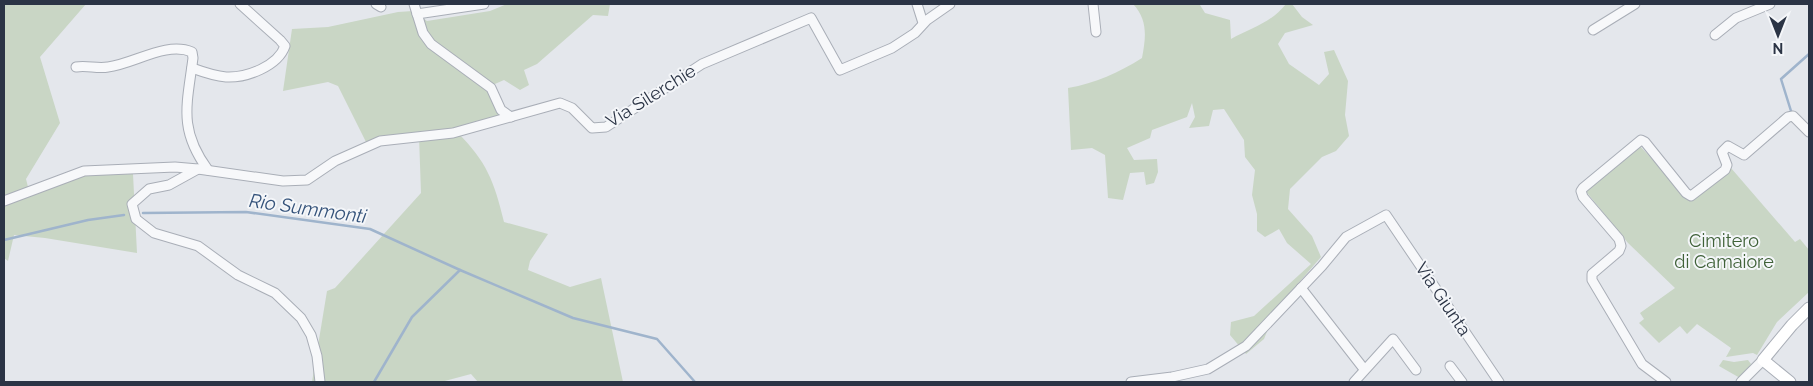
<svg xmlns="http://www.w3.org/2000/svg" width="1813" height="386" font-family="Raleway,sans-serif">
<rect width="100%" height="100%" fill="#e4e7ec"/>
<!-- green -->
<g fill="#c9d6c5">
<path d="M 4,4 L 86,4 L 40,57 L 60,123 L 26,179 L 28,187 L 84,175 L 133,174 L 137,253 L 45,238 L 14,235 L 8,261 L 4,258 Z"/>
<path d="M 507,4 L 610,4 L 608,16 L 593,15 L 537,64 L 524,70 L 529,85 L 520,90 L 504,80 L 488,87 L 501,115 L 457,132 C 487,162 494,181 504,222 L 548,234 L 530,261 L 528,270 L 570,287 L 601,278 L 623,382 L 478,382 L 471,374 L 441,382 L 312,382 L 327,291 L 335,288 L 421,193 L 419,136 L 367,144 L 338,86 L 328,82 L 283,91 L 292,29 L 328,27 L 398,12 L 413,11 L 427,21 L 490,11 Z"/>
<path d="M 1133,4 L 1202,4 L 1200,5 L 1205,13 L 1230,20 L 1231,39 C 1251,28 1271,23 1286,4 L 1292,4 L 1302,17 L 1313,25 L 1285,33 L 1278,44 L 1289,64 L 1319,85 L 1329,74 L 1324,52 L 1334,50 L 1348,81 L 1345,115 L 1349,136 L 1336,151 L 1322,157 L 1290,189 L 1288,209 L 1312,236 L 1321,257 L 1276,309 L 1264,339 L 1246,354 L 1230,335 L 1231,322 L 1254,316 L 1311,264 L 1287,243 L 1279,229 L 1265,237 L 1257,231 L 1257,214 L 1252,195 L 1255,170 L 1245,157 L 1244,140 L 1224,109 L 1213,110 L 1209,126 L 1189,128 L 1195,117 L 1192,103 L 1187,117 L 1152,130 L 1150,138 L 1127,148 L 1134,160 L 1157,159 L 1158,172 L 1154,183 L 1146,185 L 1144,172 L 1130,173 L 1123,200 L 1108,198 L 1105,155 L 1092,148 L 1071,150 L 1068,88 C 1096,83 1118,73 1142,58 C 1146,37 1148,20 1133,4 Z"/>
<path d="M 1639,145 L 1691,201 L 1731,168 L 1795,242 L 1800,239 L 1809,250 L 1809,292 L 1777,322 L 1757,355 L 1753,353 L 1726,357 L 1731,348 L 1697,324 L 1687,334 L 1680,326 L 1659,343 L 1639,323 L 1644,319 L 1640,313 L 1675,288 L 1628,243 L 1584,189 Z"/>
<path d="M 1723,360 L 1734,362 L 1748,360 L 1751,364 L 1740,378 L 1719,366 Z"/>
</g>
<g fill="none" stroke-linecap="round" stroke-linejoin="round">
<!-- stream -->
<g stroke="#9fb4cc" stroke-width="2.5">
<path d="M 1791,111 L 1781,79 L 1809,54"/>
<path d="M 143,213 L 246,212 L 370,229 L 460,270"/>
<path d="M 4,240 L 88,220 L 124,215"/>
<path d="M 374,382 L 412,317 L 460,270 L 573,318 L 657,339 L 695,382"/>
</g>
<!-- street casing -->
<g stroke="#a9aeb7" stroke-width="11">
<g id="street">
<path d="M 376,4 L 381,7"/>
<path d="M 414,4 L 423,33 L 431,44 L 491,88 L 501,110 L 511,117"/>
<path d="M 917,4 L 923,23"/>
<path d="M 1093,4 L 1096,32"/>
<path d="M 417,14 L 484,4"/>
<path d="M 1593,30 L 1635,4"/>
<path d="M 1715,35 L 1736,18 L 1770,4"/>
<path d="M 76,67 C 87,65 97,69 108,67 C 134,64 166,41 192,52 L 193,58 C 187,105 178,129 208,170"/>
<path d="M 192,68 C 203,72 214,76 226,77 C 247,78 278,66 285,46 L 280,40 L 240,4"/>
<path d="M 198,169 L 169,185 L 149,189 L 132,204 L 136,219 L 154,233 L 198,246 L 238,275 L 275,293 L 301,318 L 311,335 L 317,356 L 320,382"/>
<path d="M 4,201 L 84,171 L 175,167 L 198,169 L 283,181 L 307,180 L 335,161 L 380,141 L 453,133 L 560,103 L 572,108 L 592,128 L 606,127 L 702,64 L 811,18 L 840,70 L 892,48 L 915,33 L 927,20 L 950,4"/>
<path d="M 1301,288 L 1364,369"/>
<path d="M 1450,366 L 1462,382"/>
<path d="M 1131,382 L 1172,377 L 1208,369 L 1246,346 L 1322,266 L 1346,237 L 1386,215 L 1499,382"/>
<path d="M 1354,382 L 1393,339 L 1416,370"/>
<path d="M 1666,382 L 1642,364 L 1592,280 L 1592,274 L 1619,251 L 1621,246 L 1619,239 L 1583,197 L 1581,191 L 1583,188 L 1641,140 L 1645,142 L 1686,193 L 1691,196 L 1725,170 L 1727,165 L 1722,152 L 1728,146 L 1744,155 L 1788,117 L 1793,116 L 1809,132"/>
<path d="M 1741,382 L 1763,360"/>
</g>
</g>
<!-- secondary casing -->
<g stroke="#a9aeb7" stroke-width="13">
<path id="secondary" d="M 1790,382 L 1763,360 L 1792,325 L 1809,308"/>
</g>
<!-- street -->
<use href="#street" stroke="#f7f8fa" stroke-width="9"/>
<!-- secondary -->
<use href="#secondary" stroke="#fff" stroke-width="11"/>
</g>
<g text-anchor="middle" stroke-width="4" stroke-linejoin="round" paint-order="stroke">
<!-- street labels -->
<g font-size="18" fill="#2b3445" stroke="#f4f6f9">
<text transform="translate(651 96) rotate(-32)" y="6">Via Silerchie</text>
<text transform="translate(1443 299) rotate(56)" y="6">Via Giunta</text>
</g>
<!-- park labels -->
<g font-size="18" fill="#3f6138" stroke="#f4f6f9">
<text x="1724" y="247">Cimitero<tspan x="1724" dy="21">di Camaiore</tspan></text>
</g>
<!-- water labels -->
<g font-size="19" font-style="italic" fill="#34527a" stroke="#f4f6f9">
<text transform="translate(308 208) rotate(8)" y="7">Rio Summonti</text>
</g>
</g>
<!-- border -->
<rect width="1813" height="386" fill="none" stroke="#2b3445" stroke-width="10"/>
<!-- north arrow -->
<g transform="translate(1778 35) rotate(180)" stroke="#f4f6f9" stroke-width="4" paint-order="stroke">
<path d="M0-4L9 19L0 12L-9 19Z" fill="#2b3445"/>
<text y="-8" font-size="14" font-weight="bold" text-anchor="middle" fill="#2b3445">N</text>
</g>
</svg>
